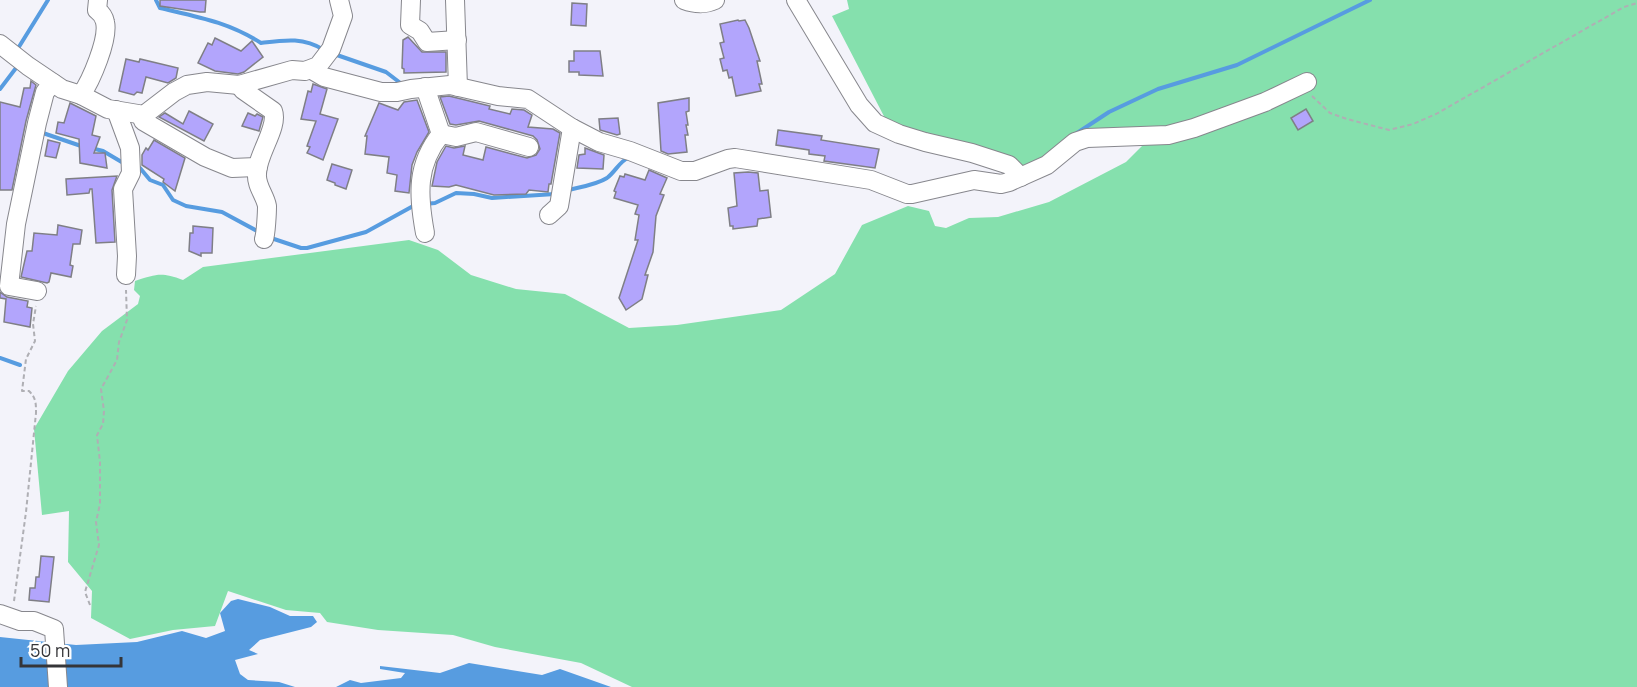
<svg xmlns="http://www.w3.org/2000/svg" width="1637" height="687" font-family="Manrope,sans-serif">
<rect width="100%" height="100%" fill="#f3f3fa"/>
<!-- green -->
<path fill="#85e0ad" d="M 847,0 L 1637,0 L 1637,687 L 632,687 L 581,663 L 495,647 L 453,635 L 378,630 L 327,622 L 320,613 L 286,610 L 228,591 L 215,626 L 173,630 L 130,639 L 91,618 L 92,591 L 68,562 L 69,511 L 42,515 L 34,429 L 68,371 L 102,331 L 138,304 L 140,296 L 134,290 L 135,281 C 157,274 161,272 183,280 L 203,267 L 409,240 L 438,250 L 471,275 L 516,289 L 565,294 L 629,328 L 677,325 L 781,310 L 835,274 L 862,225 L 908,206 L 929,211 L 935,226 L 946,228 L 969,218 L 998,217 L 1049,202 L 1126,162 L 1144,144 L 1110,129 L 1067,136 L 1046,155 L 1020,167 L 948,138 L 888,124 L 832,16 L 849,9 Z"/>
<!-- water -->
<g fill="#579ce0">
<path d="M 238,599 L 270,607 L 290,616 L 313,616 L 317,622 L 311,627 L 260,640 L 249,650 L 258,654 L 235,660 L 240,674 L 248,680 L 279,682 L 295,687 L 0,687 L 0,637 L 76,645 L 137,642 L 182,631 L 206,638 L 225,631 L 220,613 L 231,601 Z"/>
<path d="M 469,663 L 542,675 L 560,669 L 611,687 L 336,687 L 350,680 L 361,683 L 401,678 L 405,673 L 380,669 L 380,666 L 440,673 Z"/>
</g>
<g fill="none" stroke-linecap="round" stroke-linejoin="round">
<!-- stream -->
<g stroke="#579ce0" stroke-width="4">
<path d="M 156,0 L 160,8 C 198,17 228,22 261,43 C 285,40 303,37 324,50"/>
<path d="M 17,50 L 48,0"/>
<path d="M 334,54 L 386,72 L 403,85"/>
<path d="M 0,89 L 16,68 L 16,64"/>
<path d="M 40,132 L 84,147"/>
<path d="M 1077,133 L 1109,112 L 1158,89 L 1237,65 L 1370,0"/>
<path d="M 91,148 L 103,151 L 125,164"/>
<path d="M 135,166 L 140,168 L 150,180 L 163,185 L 173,200 L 186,206 L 222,212 L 259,232"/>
<path d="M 568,190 C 580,187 596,185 607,178 C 615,172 620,161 628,158"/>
<path d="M 425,204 L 435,203 L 456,193 L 474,194 L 492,198 L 555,194"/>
<path d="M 271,238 L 301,248 L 307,248 L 366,232 L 415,205"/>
<path d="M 0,358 L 20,365"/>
</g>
</g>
<!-- building -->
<g fill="#b2a5fc" stroke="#7f7f85" stroke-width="1.5">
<path d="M 160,0 L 206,0 L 205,12 L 200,12 L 160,6 Z"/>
<path d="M 572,3 L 587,4 L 586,26 L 571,25 Z"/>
<path d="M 738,20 L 739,21 L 745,20 L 749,28 L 760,61 L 757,61 L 762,84 L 759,84 L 761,91 L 736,96 L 732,77 L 729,78 L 727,70 L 723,71 L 720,59 L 724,58 L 720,43 L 724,42 L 720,24 Z"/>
<path d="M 408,37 L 422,52 L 446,52 L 446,72 L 404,73 L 404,69 L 402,68 L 403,40 Z"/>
<path d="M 215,38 L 241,51 L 252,41 L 263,57 L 244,72 L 238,74 L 215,71 L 198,63 L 208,43 L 212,45 Z"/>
<path d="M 574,51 L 600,51 L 603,76 L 579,75 L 579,72 L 569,72 L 569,61 L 574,61 Z"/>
<path d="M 126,59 L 139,62 L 140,59 L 178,68 L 176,78 L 168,83 L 146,77 L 142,93 L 137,92 L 134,95 L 119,91 Z"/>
<path d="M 31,81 L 36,85 L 26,121 L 12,190 L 0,190 L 0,102 L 20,107 L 24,88 L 30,88 Z"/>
<path d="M 313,84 L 327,89 L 320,114 L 338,119 L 323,160 L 307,153 L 310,147 L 307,146 L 316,121 L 301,119 L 308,91 L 311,92 Z"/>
<path d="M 449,96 L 490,106 L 489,109 L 510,114 L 512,109 L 524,110 L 532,115 L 528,127 L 553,129 L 560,133 L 551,184 L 549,184 L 548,192 L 529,190 L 526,194 L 494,195 L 456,185 L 449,187 L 432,186 L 437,162 L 446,146 L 454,148 L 465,146 L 463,155 L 483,160 L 486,147 L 527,158 L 536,155 L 540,149 L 537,140 L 533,136 L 479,121 L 456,125 L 450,124 L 440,97 Z"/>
<path d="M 689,98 L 689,111 L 686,112 L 688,125 L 686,125 L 688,135 L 685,135 L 687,152 L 668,154 L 661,151 L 658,103 Z"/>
<path d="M 417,100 L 429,132 L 417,152 L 412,165 L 409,193 L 395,191 L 397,175 L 387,173 L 389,157 L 365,154 L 367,136 L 365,136 L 379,103 L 398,110 L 404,102 Z"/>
<path d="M 70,103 L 96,116 L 92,135 L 100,137 L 94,153 L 105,153 L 107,168 L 80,163 L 79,139 L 56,133 L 58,122 L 64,123 Z"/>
<path d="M 1306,109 L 1313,121 L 1298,130 L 1291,118 Z"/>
<path d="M 189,111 L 213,124 L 204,141 L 159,117 L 165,113 L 183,124 Z"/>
<path d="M 248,113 L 255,116 L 257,114 L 263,117 L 259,131 L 242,126 Z"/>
<path d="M 618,118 L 620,134 L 617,135 L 600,130 L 599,119 Z"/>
<path d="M 778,130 L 822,136 L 821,140 L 879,149 L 875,168 L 824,161 L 825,156 L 809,154 L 809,150 L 776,145 Z"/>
<path d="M 48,140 L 60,143 L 56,158 L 45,156 Z"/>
<path d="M 154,140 L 185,158 L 175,191 L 163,182 L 164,179 L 142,165 L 142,155 L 146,148 L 148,150 Z"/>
<path d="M 585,148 L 604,155 L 603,169 L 577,168 L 579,155 L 585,154 Z"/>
<path d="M 332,164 L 352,170 L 346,189 L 335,185 L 335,183 L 327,180 Z"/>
<path d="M 649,170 L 667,178 L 660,194 L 664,195 L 656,216 L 653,252 L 645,275 L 648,275 L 642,299 L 626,310 L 619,298 L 638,240 L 635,240 L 639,215 L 635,214 L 638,205 L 614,198 L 616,192 L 614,191 L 620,176 L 624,177 L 625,174 L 645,180 Z"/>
<path d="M 748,172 L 758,173 L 760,191 L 768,190 L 771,217 L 758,219 L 757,226 L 733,229 L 733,226 L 730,226 L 728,208 L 737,206 L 734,173 Z"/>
<path d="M 117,176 L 112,190 L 115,242 L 96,243 L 92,189 L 90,189 L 89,193 L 67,195 L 66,179 Z"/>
<path d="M 58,225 L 82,230 L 80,244 L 73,244 L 70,265 L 73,266 L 71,277 L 51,273 L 49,282 L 47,283 L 21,277 L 27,251 L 32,251 L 34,233 L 57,235 Z"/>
<path d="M 193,226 L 213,228 L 212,253 L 201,253 L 201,256 L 189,251 L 190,233 L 193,233 Z"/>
<path d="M 0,292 L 7,297 L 28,301 L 27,307 L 32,308 L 30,327 L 4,322 L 6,299 L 0,298 Z"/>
<path d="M 41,556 L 54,557 L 49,602 L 29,600 L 30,588 L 35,588 L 36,577 L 39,577 Z"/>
</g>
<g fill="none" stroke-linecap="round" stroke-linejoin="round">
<!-- minor casing -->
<g stroke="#87878d" stroke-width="20">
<g id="minor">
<path d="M 411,0 L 410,25 L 420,31 L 427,42 L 457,40"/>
<path d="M 455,0 L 458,87"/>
<path d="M 684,0 C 695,4 704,5 715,0"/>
<path d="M 796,0 L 859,105 L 875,123 L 899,134 L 925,142 L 972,153 L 1009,165 L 1021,177"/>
<path d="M 0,44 L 28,66 L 62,89 L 81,95 L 108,109 L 144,115 L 174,92 L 187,85 L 207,82 L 239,85 L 292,70 L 305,71 L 318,66 L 331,49 L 343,16 L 339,0"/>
<path d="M 312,70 L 324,77 L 381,92 L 397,92 L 411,89 L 450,85 L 498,96 L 528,99 L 572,128 L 599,142 L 630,151 L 681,171 L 695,171 L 728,159 L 735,158 L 871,180 L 907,194 L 912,194 L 974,180 L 1001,184 L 1009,182 L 1047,165 L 1075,142 L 1087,138 L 1168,135 L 1194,128 L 1265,102 L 1307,82"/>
<path d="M 239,85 L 243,90 L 273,111 C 279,127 257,154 257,174 C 256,186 265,195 267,206 C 267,212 266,233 264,239"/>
<path d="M 81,95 C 91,81 109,39 105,22 C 104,16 101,13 97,10 L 98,0"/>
<path d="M 116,110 L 130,148 L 131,173 L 123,189 L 127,256 L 126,275"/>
<path d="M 143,121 L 205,157 L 232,168 L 258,167"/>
<path d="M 441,134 L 456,137 L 476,132 L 529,147"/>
<path d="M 549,215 L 559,206 L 572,128"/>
<path d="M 425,233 C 418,195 416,165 441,134 L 425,87"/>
<path d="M 37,291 L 9,286 L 16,224 L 37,123 L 45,92 L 53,83"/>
<path d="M 0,614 L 20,621 L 34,621 L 54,629 L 58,687"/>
</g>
</g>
<!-- path -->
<g stroke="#afafb4" stroke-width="2" stroke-dasharray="4.5 3" stroke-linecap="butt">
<path d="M 1312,96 L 1330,113 L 1347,119 L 1389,130 L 1413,124 L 1436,114 L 1624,7 L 1637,3"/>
<path d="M 14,601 L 26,512 L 36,413 C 36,403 36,398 29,391 L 22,391 L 26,359 L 35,341 L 33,324 L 36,306"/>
<path d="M 90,605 L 85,592 L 99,545 L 96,522 L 100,504 L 100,462 L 97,435 L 103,424 L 104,411 L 101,389 L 117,360 L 119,342 L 127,320 L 126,290"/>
</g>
<!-- minor -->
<use href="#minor" stroke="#fff" stroke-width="18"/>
</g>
<!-- scale -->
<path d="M21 657v9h100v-9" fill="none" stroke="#353538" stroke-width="3"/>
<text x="30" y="657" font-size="18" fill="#353538" stroke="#ffffff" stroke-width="4.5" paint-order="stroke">50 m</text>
</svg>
